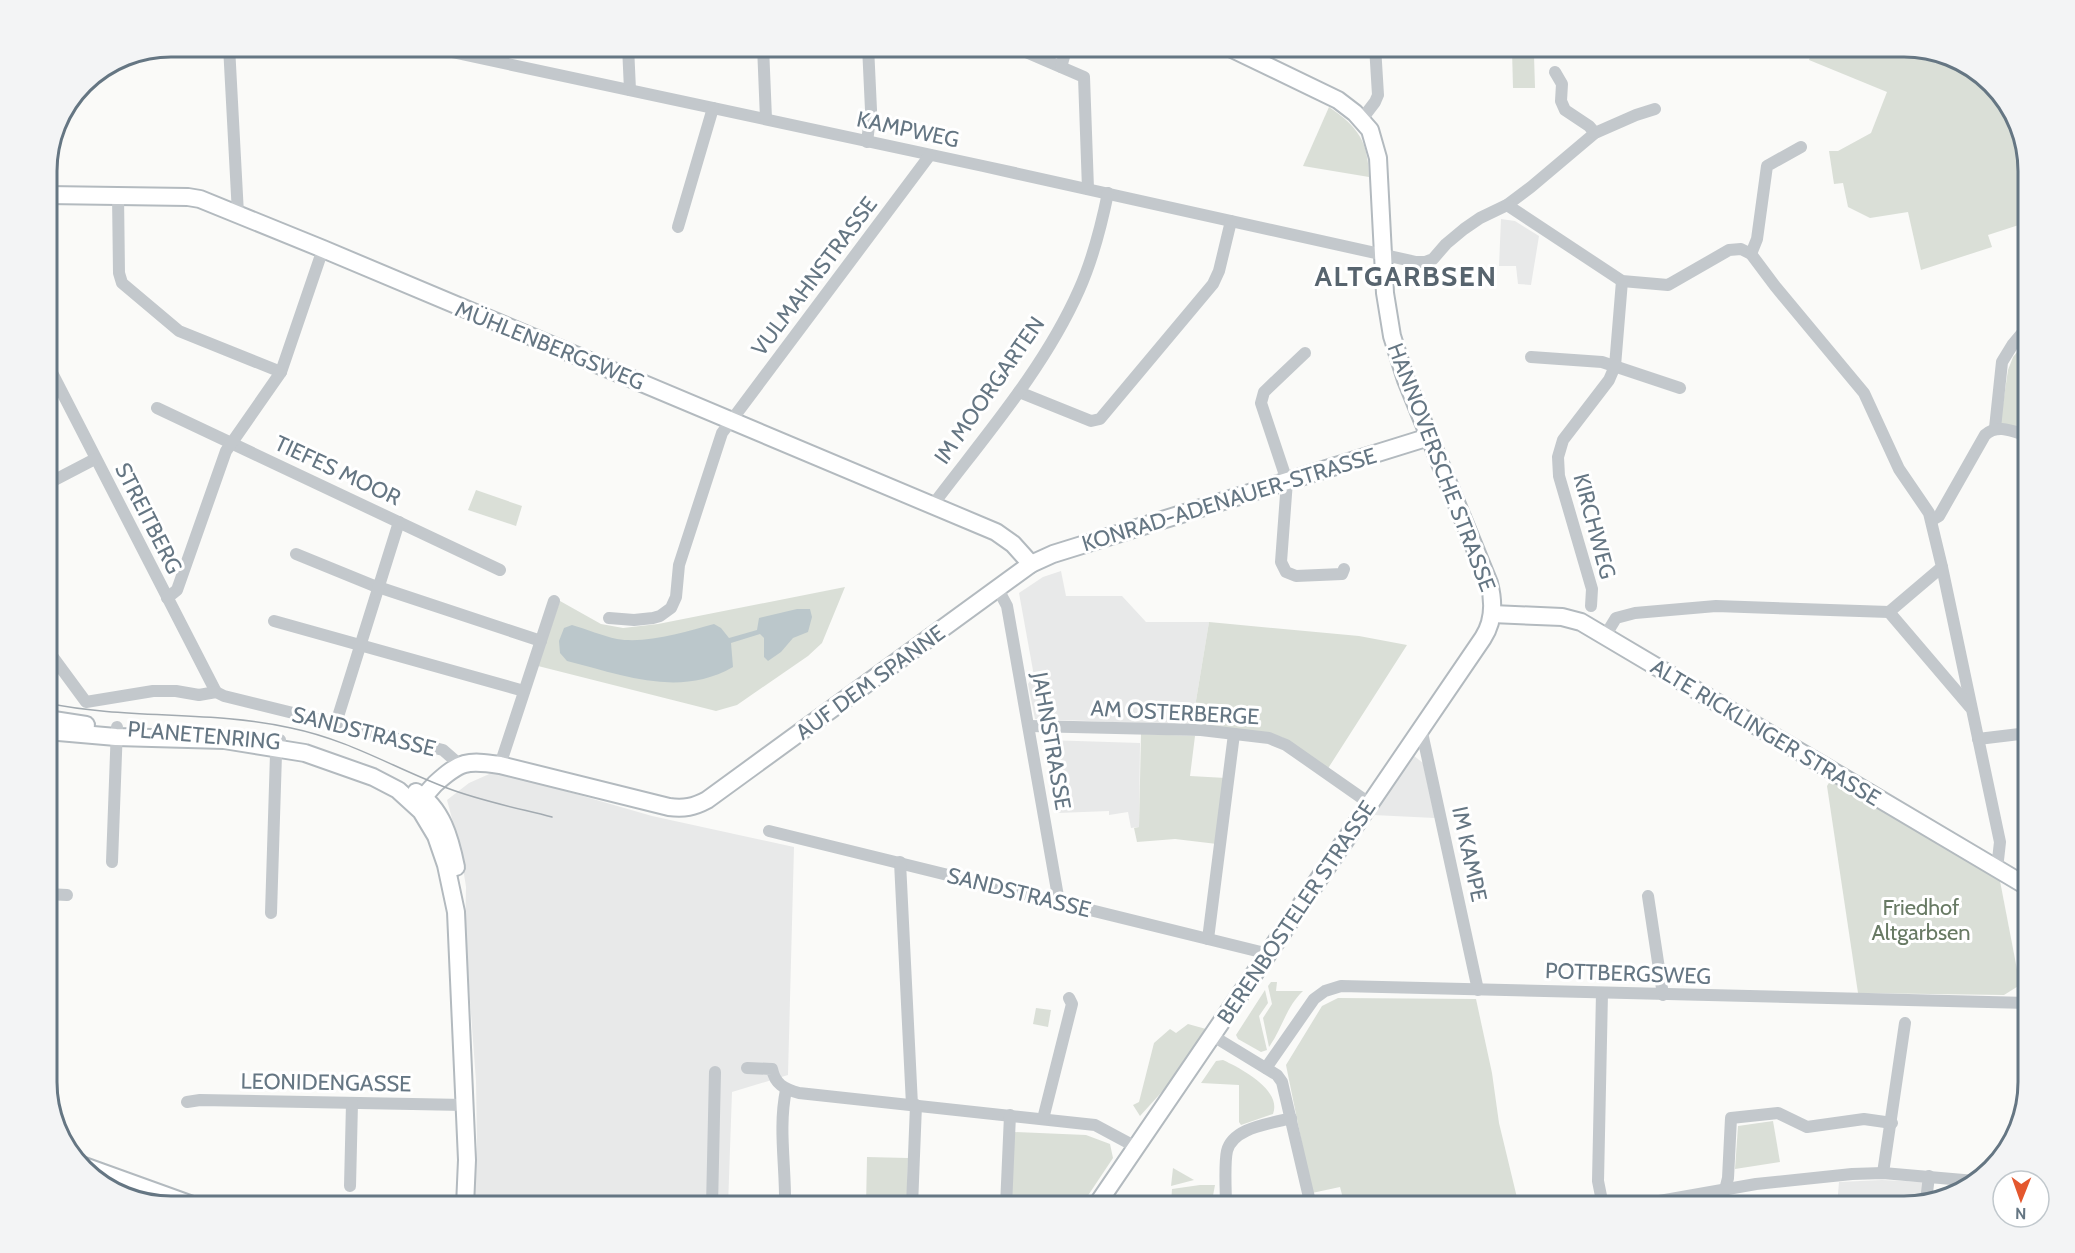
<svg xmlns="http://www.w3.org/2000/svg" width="2075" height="1253" font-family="Cabin,sans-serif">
<rect width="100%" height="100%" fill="#fafaf8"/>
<!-- built -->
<g fill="#e8e9e9">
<path d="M 1501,219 L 1515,221 L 1539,236 L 1531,285 L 1518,284 L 1516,266 L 1499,266 Z"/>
<path d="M 1061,571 L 1066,596 L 1122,596 L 1146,622 L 1209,622 L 1192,725 L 1035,719 L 1028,684 L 1034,676 L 1019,593 L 1043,577 Z"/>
<path d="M 1046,740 L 1140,743 L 1139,827 L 1131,828 L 1128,812 L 1109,815 L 1109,811 L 1058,813 L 1049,746 Z"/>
<path d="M 1414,756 L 1423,763 L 1435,818 L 1373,815 Z"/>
<path d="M 496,771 L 652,816 L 794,847 L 788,1075 L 732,1092 L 728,1206 L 473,1206 L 477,1145 L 476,1081 L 465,932 L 466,887 L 460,848 L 447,800 L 469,783 Z"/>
<path d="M 1882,1180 L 1924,1182 L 1921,1202 L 1904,1206 L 1837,1206 L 1839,1182 Z"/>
</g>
<!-- green -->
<g fill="#dadfd7">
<path d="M 1904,46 L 1967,63 L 2012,108 L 2028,163 L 2028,222 L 1988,235 L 1992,247 L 1921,270 L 1908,212 L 1870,218 L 1848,207 L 1843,183 L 1834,184 L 1829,151 L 1838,151 L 1871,133 L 1887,92 L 1809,60 L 1813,47 Z"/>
<path d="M 1512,50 L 1534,56 L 1535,88 L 1513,88 Z"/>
<path d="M 1329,107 C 1358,127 1368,141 1369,177 L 1303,166 Z"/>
<path d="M 2028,339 L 2028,433 L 2000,424 L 2008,370 L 2013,357 Z"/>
<path d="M 476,490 L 522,506 L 516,526 L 468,510 Z"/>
<path d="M 845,587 L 822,643 L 808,656 L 737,705 L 716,711 L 538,666 L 560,601 L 601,624 L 623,628 L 658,624 Z"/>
<path d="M 1209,622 L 1359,636 L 1407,645 L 1327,770 L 1282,737 L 1192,725 Z"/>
<path d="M 1141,734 L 1195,736 L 1190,776 L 1226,778 L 1217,844 L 1175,839 L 1137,842 L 1134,828 L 1139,827 Z"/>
<path d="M 1832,778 L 2000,881 L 2020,985 L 2004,995 L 1858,993 L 1827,786 Z"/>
<path d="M 1271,982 L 1277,982 L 1276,991 L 1303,991 C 1286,1007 1282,1029 1269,1047 L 1263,1018 L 1272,1004 L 1268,986 Z"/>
<path d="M 1265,990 L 1268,1003 L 1259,1016 L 1267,1050 L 1261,1052 L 1238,1039 L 1236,1035 Z"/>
<path d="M 1338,998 L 1476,999 L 1492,1073 L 1499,1123 L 1519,1206 L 1345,1206 L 1340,1187 L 1312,1193 L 1286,1065 L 1322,1006 Z"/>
<path d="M 1036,1008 L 1051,1010 L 1048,1027 L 1033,1024 Z"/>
<path d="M 1188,1024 L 1206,1029 L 1169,1084 L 1140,1116 L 1133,1105 L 1139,1102 L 1154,1043 L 1170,1029 L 1176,1033 Z"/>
<path d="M 1223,1060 C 1242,1069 1282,1090 1273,1114 L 1241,1125 L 1239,1122 L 1239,1085 L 1201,1083 L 1216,1061 Z"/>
<path d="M 1773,1121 L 1780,1162 L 1735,1169 L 1738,1126 Z"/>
<path d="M 1013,1132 L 1086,1135 L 1110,1144 L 1113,1158 L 1081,1206 L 1008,1206 Z"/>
<path d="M 867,1157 L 908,1158 L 907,1200 L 900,1200 L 899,1206 L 866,1206 Z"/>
<path d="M 1173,1168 L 1194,1180 L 1171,1186 Z"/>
<path d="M 1200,1185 L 1215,1185 L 1211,1206 L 1171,1206 L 1172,1189 Z"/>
</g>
<!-- water -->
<path fill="#bbc7cb" d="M 797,609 L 810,609 L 812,617 L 808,632 L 793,638 L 781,652 L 768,661 L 764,657 L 764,638 L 760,634 L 731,643 L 733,667 C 679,698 623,675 567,661 L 560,653 L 559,641 L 564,628 L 572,625 C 587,629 602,636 617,639 C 646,644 686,632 714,624 L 721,628 L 729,638 L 757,630 L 759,618 Z"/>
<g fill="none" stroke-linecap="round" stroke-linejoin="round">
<!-- secondary casing -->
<g stroke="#b3babf" stroke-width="20">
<g id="secondary">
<path d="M 47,195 L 188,197 L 200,199 L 323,249 L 996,532 L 1013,544 L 1031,564"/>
<path d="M 1492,614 L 1562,617 L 1581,622 L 2028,887"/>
<path d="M 47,719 L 86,725"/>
<path d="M 47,731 L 116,737 L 224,740 L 305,753 L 373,777 L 398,790 L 421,811 L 436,836 L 446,865 L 456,912 L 467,1160 L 465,1206"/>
<path d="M 416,792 C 442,808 450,838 456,867"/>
<path d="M 418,807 C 422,797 428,792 435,784 C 460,761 467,760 500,765 L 669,807 C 684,809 694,807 707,800 L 1031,564 L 1053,554 L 1429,437"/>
<path d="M 84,1166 L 195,1206"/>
<path d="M 1096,1206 L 1483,638 C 1494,621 1494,602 1489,583 L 1406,380 L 1392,336 L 1385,293 L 1378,158 L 1370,130 L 1355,113 L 1338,100 L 1226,46"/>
</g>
</g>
<!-- street -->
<g stroke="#c3c8cc" stroke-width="12">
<path d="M 229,46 L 238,214"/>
<path d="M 424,46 L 983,166 L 1416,262 L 1425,262 L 1433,259 L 1446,244 L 1464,229 L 1480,218 L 1507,205 L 1531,187 L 1595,133 L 1636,115 L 1655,109"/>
<path d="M 628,46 L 630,90"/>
<path d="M 763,46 L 766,119"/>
<path d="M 1012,46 L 1084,77 L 1088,189"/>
<path d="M 1061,67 L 1067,46"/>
<path d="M 1555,72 L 1562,84 L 1561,101 L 1565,110 L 1589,126 L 1595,133"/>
<path d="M 1362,119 L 1375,102 L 1378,95 L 1375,46"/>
<path d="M 867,142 L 871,110 L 868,46"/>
<path d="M 118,195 L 119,273 L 122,283 L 179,331 L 281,372"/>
<path d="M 1507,205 L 1622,281 L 1668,285 L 1729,250 L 1741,249 L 1751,254 L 1775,286 L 1864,393 L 1899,469 L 1929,513 L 1942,567 L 1889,612 L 1716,606 L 1635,613 L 1616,618 L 1605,636"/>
<path d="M 678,227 L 713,108"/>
<path d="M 1751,254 L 1757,239 L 1767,166 L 1801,147"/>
<path d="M 1305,353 L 1264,392 L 1261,403 L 1287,481 L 1281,562 L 1286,572 L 1296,576 L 1342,574 L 1344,569"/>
<path d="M 1531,357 L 1602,362 L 1680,388"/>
<path d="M 47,363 L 216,692"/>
<path d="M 1019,392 L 1091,421 L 1100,419 L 1213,284 L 1219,271 L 1231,221"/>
<path d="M 157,408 L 500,570"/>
<path d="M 1995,428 L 2002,362 L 2013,344 L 2028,326"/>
<path d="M 47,484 L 95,459"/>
<path d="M 932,506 C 984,437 1044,369 1079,290 C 1093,259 1101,227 1108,193"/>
<path d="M 1932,520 L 1939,516 L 1985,435 C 1998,423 2014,432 2028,436"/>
<path d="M 296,554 L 372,585 L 541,641"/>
<path d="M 1942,567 L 2000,842 L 1998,860 L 1994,867"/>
<path d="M 998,589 L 1007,606 L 1059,902"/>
<path d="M 167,598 L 177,590 L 226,451 L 281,372 L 323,249"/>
<path d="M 1591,606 L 1592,589 L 1559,476 L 1558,457 L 1563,440 L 1609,380 L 1615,366 L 1622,281"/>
<path d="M 1889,612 L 1970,707"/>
<path d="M 609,618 L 634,620 L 653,618 L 660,616 L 671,608 L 676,597 L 679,565 L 722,433 L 930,155"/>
<path d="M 274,621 L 524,691"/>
<path d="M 47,649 L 86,702 L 153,691 L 176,691 L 199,695 L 216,692 L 224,696 L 443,750 L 459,764"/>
<path d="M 336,723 L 399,522"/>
<path d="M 1030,726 L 1201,730 L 1269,738 L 1286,745 L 1369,803"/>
<path d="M 1421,728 L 1478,990"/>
<path d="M 1978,739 L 2028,733"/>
<path d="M 500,765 L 554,601"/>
<path d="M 769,831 L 1269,954"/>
<path d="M 112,862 L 117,727"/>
<path d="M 900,862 L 912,1105"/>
<path d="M 47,894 L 67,895"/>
<path d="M 1648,896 L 1663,995"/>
<path d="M 271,913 L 276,754 L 280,740"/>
<path d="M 1208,939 L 1234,734"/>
<path d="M 1602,993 L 1598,1181 L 1603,1206"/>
<path d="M 1213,1036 L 1277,1075 L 1282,1082 L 1311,1206"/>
<path d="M 747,1068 L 772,1069 C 775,1084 784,1089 799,1093 L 1095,1125 L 1136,1147"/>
<path d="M 1266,1068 L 1314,999 L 1325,991 L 1341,986 L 2028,1003"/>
<path d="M 187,1102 L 200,1100 L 465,1105"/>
<path d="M 51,1103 L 52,1021"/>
<path d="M 1043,1119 L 1072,1004 L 1069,998"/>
<path d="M 1883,1173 L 1905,1023"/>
<path d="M 350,1186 L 352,1103"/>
<path d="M 1725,1190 L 1728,1178 L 1731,1118 L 1778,1113 L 1807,1127 L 1864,1119 L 1892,1123"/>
<path d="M 1926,1201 L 1929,1176"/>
<path d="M 712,1206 L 715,1072"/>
<path d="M 785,1206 C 786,1168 778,1128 786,1090"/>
<path d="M 912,1206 L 916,1105"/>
<path d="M 1006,1206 L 1010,1115"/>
<path d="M 1226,1206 C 1226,1192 1224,1164 1227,1151 C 1233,1127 1271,1124 1291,1118"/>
<path d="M 1631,1206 L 1756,1184 L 1852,1174 L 1883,1173 L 1975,1181"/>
</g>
<!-- secondary -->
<use href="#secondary" stroke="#fff" stroke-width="16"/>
<!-- tram -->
<path stroke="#a2aab0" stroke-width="1.5" d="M 47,703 C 127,720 211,710 291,728 C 349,740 392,767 447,788 C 481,801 517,808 552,817"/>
</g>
<g text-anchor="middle" stroke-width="6" stroke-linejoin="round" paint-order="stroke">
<!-- street labels -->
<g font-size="22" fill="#657683" stroke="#fff">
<text transform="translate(908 129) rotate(12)" y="8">KAMPWEG</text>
<text transform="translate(814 276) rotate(-53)" y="8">VULMAHNSTRASSE</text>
<text transform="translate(550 345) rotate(22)" y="8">MÜHLENBERGSWEG</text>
<text transform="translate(989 390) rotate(-55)" y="8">IM MOORGARTEN</text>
<text transform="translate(1442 467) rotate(69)" y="8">HANNOVERSCHE STRASSE</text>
<text transform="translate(338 470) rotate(25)" y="8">TIEFES MOOR</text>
<text transform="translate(1229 499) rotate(-17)" y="8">KONRAD-ADENAUER-STRASSE</text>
<text transform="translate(149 518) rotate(63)" y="8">STREITBERG</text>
<text transform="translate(1595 526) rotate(75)" y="8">KIRCHWEG</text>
<text transform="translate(870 682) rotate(-36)" y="8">AUF DEM SPANNE</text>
<text transform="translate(1175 712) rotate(3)" y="8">AM OSTERBERGE</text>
<text transform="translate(364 731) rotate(14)" y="8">SANDSTRASSE</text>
<text transform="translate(1766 732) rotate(31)" y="8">ALTE RICKLINGER STRASSE</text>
<text transform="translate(204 735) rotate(5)" y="8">PLANETENRING</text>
<text transform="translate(1052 741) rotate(80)" y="8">JAHNSTRASSE</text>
<text transform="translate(1470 854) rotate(78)" y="8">IM KAMPE</text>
<text transform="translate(1019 892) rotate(14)" y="8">SANDSTRASSE</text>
<text transform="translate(1296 912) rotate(-56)" y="8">BERENBOSTELER STRASSE</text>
<text transform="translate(1628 973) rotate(2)" y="8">POTTBERGSWEG</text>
<text transform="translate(326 1082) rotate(1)" y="8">LEONIDENGASSE</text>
</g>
<!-- park labels -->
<g font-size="22" fill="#687a64" stroke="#fff">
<text x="1921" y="915">Friedhof<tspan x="1921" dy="25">Altgarbsen</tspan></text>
</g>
<!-- district labels -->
<g font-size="28" font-weight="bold" letter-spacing="1.5" fill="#57646e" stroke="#fff">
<text x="1406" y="286">ALTGARBSEN</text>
</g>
</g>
<!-- crop -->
<path d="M0 0H2075V1253H0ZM171 57H1904A114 114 0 0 1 2018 171V1082A114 114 0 0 1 1904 1196H171A114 114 0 0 1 57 1082V171A114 114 0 0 1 171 57Z" fill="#f3f4f5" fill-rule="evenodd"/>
<path fill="none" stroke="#657683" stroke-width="3" d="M171 57H1904A114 114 0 0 1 2018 171V1082A114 114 0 0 1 1904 1196H171A114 114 0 0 1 57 1082V171A114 114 0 0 1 171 57Z"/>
<!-- north arrow -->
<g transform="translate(2021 1199) rotate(181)"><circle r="28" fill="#ffffff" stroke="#c1c8cd" stroke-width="1.5"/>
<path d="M0-4.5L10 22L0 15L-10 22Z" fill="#e4572e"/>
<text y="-9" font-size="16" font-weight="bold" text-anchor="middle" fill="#657683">N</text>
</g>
</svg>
